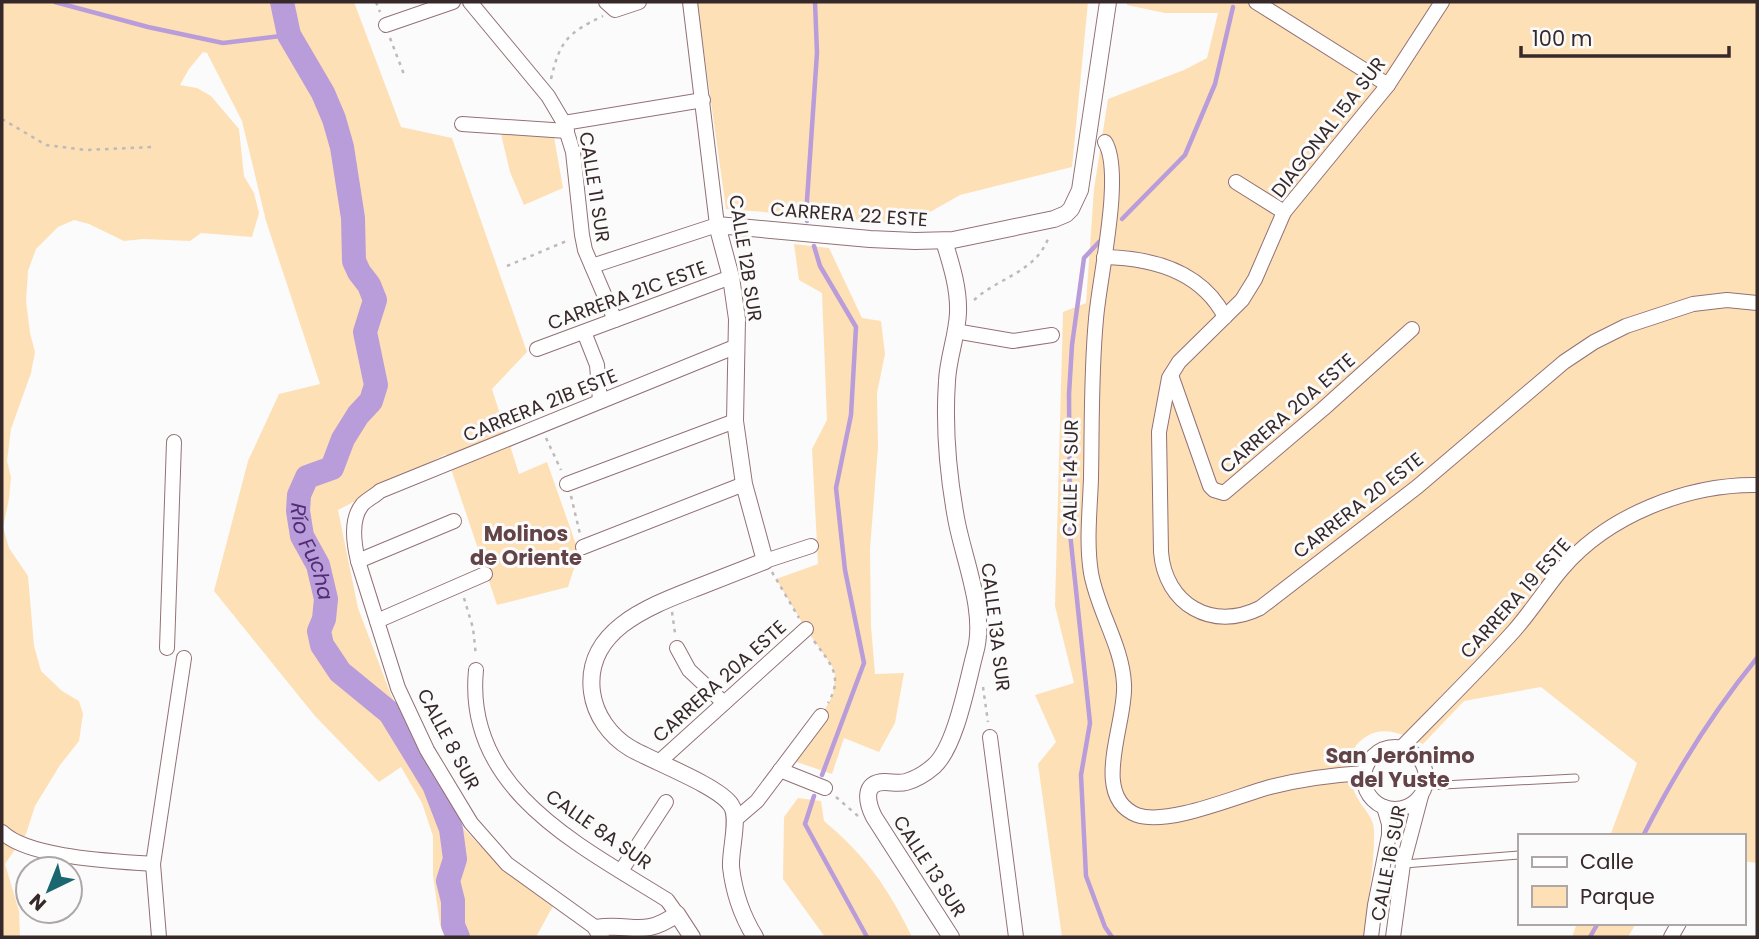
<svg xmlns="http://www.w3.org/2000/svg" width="1759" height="939" font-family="Poppins,sans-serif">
<rect width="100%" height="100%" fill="#fbfbfb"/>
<!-- green -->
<g fill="#fee0b6">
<path d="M 2,2 L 354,2 L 401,127 L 452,138 L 527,352 L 492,389 L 519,474 L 547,462 L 579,553 L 568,587 L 497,605 L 446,454 L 338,510 L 358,608 L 391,695 L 461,826 L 506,872 L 553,906 L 536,937 L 445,937 L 440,925 L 433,875 L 433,836 L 422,803 L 401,767 L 379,782 L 315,716 L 214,591 L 248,461 L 279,394 L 320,384 L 266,221 L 242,121 L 207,53 L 203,52 L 189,69 L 180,85 L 197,88 L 211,96 L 239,129 L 244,176 L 254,193 L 259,213 L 252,237 L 201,233 L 190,241 L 143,239 L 124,241 L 89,224 L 74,220 L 58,227 L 36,249 L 28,271 L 26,301 L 30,333 L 35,352 L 31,373 L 11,429 L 7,461 L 11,477 L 9,499 L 3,527 L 9,548 L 28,576 L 34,646 L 41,671 L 62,691 L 79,701 L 83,714 L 79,741 L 60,765 L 35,806 L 26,834 L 5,864 L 19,911 L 20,937 L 2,937 Z"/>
<path d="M 697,2 L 1088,2 L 1072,167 L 960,195 L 909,224 L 726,209 Z"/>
<path d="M 1127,2 L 1757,2 L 1757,863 L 1743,861 L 1743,836 L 1610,836 L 1637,763 L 1541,687 L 1464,701 L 1423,744 C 1405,735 1386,725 1367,736 C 1345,749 1345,776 1357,797 C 1362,808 1374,817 1374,830 C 1375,865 1367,902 1364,937 L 1062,937 L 1038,764 L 1056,742 L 1035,695 L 1074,683 L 1055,606 L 1063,312 L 1086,303 L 1094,189 L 1108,99 L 1184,70 L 1207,58 L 1218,13 L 1165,13 L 1127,5 Z"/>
<path d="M 501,134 L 554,137 L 563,188 L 524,205 L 510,172 Z"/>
<path d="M 794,244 L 829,248 L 862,318 L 881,321 L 885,354 L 877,393 L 878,447 L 870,549 L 871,626 L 875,674 L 904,673 L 895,723 L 879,752 L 844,738 L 832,774 L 788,759 L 821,716 L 833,695 L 835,675 L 832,666 L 806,629 L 776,579 L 818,564 L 812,449 L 827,420 L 822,293 L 799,280 Z"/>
<path d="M 798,798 L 821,801 L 824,821 C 865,855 889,889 912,937 L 825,937 L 783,879 L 784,817 Z"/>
<path d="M 1577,923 L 1636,923 L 1628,937 L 1572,937 Z"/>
</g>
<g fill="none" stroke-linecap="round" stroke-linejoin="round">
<!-- stream -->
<g stroke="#b99cda" stroke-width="4.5">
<path d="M 55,2 L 148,27 L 223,43 L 289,35"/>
<path d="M 1122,219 L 1185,155 L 1215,84 L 1233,7"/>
<path d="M 807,221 L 806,215 L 817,53 L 815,2"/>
<path d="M 1099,242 L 1084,258 L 1072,345 L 1069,394 L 1070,533 L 1090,723 L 1081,775 L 1086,876 L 1105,927 L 1112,937"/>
<path d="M 814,246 L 820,266 L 856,327 L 851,415 L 836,488 L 845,570 L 864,663 L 822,775"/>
<path d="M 814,796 L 805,824 L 867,937"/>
<path d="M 1643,836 C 1675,773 1712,713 1757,658"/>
<path d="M 1590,937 L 1598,923"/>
</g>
<!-- river -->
<path stroke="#b99cda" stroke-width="24" id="s1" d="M 282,2 L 289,35 L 323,93 L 334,119 L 342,147 L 353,218 L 354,261 L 359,272 L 369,285 L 375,300 L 365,332 L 376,385 L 371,401 L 358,415 L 343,439 L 332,468 L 307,477 L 299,495 L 298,511 L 302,536 L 318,565 L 326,599 L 324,619 L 319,631 L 322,645 L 340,672 L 390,713 L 434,785 L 451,829 L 455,859 L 448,881 L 453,901 L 453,925 L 458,937"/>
<!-- service casing -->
<g stroke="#937175" stroke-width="9">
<g id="service">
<path d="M 1425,786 L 1575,778"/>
<path d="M 1404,864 L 1519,855"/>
</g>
</g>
<!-- minor casing -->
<g stroke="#937175" stroke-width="16">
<g id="minor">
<path d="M 470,2 L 548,96 L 564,123 L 573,152 L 582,235 L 585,250 L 615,320"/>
<path d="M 606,2 L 615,10 L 639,2"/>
<path d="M 1256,2 L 1388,85"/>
<path d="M 1442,2 L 1388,85 L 1284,212 L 1255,279 L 1242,300 L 1179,362 L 1169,378 L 1159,432 L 1161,552 C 1165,604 1212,632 1260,608 L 1417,487 L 1564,362 L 1594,342 L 1626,326 L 1693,304 L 1727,300 L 1757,303"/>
<path d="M 386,25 L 453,2"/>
<path d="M 564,123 L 703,100"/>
<path d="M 462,124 L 567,131"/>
<path d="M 1105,142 C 1124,173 1099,279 1096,319 C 1091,372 1092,425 1091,478 C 1090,509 1086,542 1091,573 C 1098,612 1122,645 1124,684 C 1127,722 1089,796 1137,815 C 1168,826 1237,796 1270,787 C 1301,779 1332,775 1364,773"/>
<path d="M 1236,182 L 1284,212"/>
<path d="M 1104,257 C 1151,258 1201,270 1225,317"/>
<path d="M 592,266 L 717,225 L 690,2"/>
<path d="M 955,331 L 1013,341 L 1052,335"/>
<path d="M 584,332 L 597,365 L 600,401"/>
<path d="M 537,349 L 731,277"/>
<path d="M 1171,375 L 1210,486 L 1214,490 L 1224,493 L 1323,409 L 1412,329"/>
<path d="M 567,484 L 735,421"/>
<path d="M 583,547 L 744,484"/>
<path d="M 358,561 L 454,521"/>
<path d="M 765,561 L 811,546"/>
<path d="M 377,621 L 485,574"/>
<path d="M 167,648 L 174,442"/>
<path d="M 677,648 L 689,670 L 724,703"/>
<path d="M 476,670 C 464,790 581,846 667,900 L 677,914"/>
<path d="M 990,737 L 1016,937"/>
<path d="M 1402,747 C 1439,709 1477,672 1513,632 C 1531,612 1545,589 1562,569 C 1608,515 1688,484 1757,485"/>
<circle cx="1395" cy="778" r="31"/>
<path d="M 659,762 L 806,629"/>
<path d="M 780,770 L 825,788"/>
<path d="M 736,819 L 757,801 L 821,716"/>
<path d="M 2,832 C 28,858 115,861 153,864"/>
<path d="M 621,871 L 666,802"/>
<path d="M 596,928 L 507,864 L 471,823 L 427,750 L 398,688 L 358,561 C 354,544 350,520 362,505 C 366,500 375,496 380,491 L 737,346"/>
<path d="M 159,937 L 153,864 L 184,658"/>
<path d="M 1371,937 L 1375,905 L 1389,835 L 1389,824 L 1384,807"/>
<path d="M 1393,937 L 1403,864 L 1421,796"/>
<path d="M 1671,937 L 1679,923"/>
</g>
</g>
<!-- tertiary casing -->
<g stroke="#937175" stroke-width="18">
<g id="tertiary">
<path d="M 944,241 C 951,264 959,288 958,313 C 957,336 948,358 947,381 C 944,425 948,474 956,518 C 963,558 987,612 975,653 C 967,683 956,746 934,766 C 926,773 916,779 906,782 C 899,784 892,782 885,782 C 862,782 867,803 874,817 L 951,937"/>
<path d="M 601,937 L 596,928 C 632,922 642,939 677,914 L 692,937"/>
<path d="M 755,937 C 742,916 734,893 731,867 C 730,849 740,818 731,805 C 719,786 652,761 630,748 C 610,736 595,715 592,692 C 584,630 650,606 696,588 C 719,579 742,570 765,561 L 744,484 L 735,421 L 737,319 L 731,277 L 717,225 L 870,239 L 915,241 L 953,240 L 1054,219 L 1066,214 L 1071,209 L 1080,190 L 1108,2"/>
</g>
</g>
<!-- path -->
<g stroke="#beb9ba" stroke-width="2.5" stroke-dasharray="3.5 5" stroke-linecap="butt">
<path d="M 376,2 L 380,12"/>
<path d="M 390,38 L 405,77"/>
<path d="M 551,79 C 560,40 568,33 603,16"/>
<path d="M 2,119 L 46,145 L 86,150 L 153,147"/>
<path d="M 507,266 L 569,240"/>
<path d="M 974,300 C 999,277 1037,272 1049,236"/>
<path d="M 546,438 L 561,470"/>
<path d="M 571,496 L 580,534"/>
<path d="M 772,572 L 799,618"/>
<path d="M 464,598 L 473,628 L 476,656"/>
<path d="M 672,612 L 675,633"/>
<path d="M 814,641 C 830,663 844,676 828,703"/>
<path d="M 983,687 L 988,722"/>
<path d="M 836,797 L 858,816"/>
</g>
<!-- service -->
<use href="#service" stroke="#fff" stroke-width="7"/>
<!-- minor -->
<use href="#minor" stroke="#fff" stroke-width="14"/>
<!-- tertiary -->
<use href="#tertiary" stroke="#fff" stroke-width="16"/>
</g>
<g text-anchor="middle" stroke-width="6" stroke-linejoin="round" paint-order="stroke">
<!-- street labels -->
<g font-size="19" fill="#37282a" stroke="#fbfbfb">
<text transform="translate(1328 127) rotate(-52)" y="7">DIAGONAL 15A SUR</text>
<text transform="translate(595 187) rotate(81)" y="7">CALLE 11 SUR</text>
<text transform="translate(849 214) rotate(4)" y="7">CARRERA 22 ESTE</text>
<text transform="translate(746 258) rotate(81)" y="7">CALLE 12B SUR</text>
<text transform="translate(627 295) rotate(-20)" y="7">CARRERA 21C ESTE</text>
<text transform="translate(540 405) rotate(-22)" y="7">CARRERA 21B ESTE</text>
<text transform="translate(1287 413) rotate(-41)" y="7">CARRERA 20A ESTE</text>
<text transform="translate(1070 478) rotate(-89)" y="7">CALLE 14 SUR</text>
<text transform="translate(1358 505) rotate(-38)" y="7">CARRERA 20 ESTE</text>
<text transform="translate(1515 598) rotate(-48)" y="7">CARRERA 19 ESTE</text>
<text transform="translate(996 627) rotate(83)" y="7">CALLE 13A SUR</text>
<text transform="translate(719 681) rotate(-42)" y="7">CARRERA 20A ESTE</text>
<text transform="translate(449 739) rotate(62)" y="7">CALLE 8 SUR</text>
<text transform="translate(599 829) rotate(35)" y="7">CALLE 8A SUR</text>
<text transform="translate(1388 863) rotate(-79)" y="7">CALLE 16 SUR</text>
<text transform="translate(930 866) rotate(57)" y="7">CALLE 13 SUR</text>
</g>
<!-- neighbourhood labels -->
<g font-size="21" font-weight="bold" fill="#624347" stroke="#fbfbfb">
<text x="526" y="541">Molinos<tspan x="526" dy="24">de Oriente</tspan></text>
<text x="1400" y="763">San Jerónimo<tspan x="1400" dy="24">del Yuste</tspan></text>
</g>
<!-- water labels -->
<g font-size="21" font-style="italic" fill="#522c75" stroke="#fbfbfb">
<text dy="7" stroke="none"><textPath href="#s1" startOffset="606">Río Fucha</textPath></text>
</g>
</g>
<!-- border -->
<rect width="1759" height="939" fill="none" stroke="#37282a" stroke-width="7"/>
<!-- legend -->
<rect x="1518" y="834" width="228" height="91" fill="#fbfbfb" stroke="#ada7a7" stroke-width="2"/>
<rect x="1532" y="857" width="35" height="10" fill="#ffffff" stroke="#ada7a7" stroke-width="2"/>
<text x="1580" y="869" font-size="21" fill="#37282a">Calle</text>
<rect x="1532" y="886" width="35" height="21" fill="#fee0b6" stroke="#ada7a7" stroke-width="2"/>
<text x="1580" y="904" font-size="21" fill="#37282a">Parque</text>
<!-- north arrow -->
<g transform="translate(49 890) rotate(223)"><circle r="33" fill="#fbfbfb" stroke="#ada7a7" stroke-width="2"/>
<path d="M0-5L12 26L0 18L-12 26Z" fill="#1b6770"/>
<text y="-10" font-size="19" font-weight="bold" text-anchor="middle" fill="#37282a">N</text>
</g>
<!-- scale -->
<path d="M1521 46v10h208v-10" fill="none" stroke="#37282a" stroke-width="3.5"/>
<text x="1532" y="46" font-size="21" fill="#37282a" stroke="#fbfbfb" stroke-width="5" paint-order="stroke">100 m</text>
</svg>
